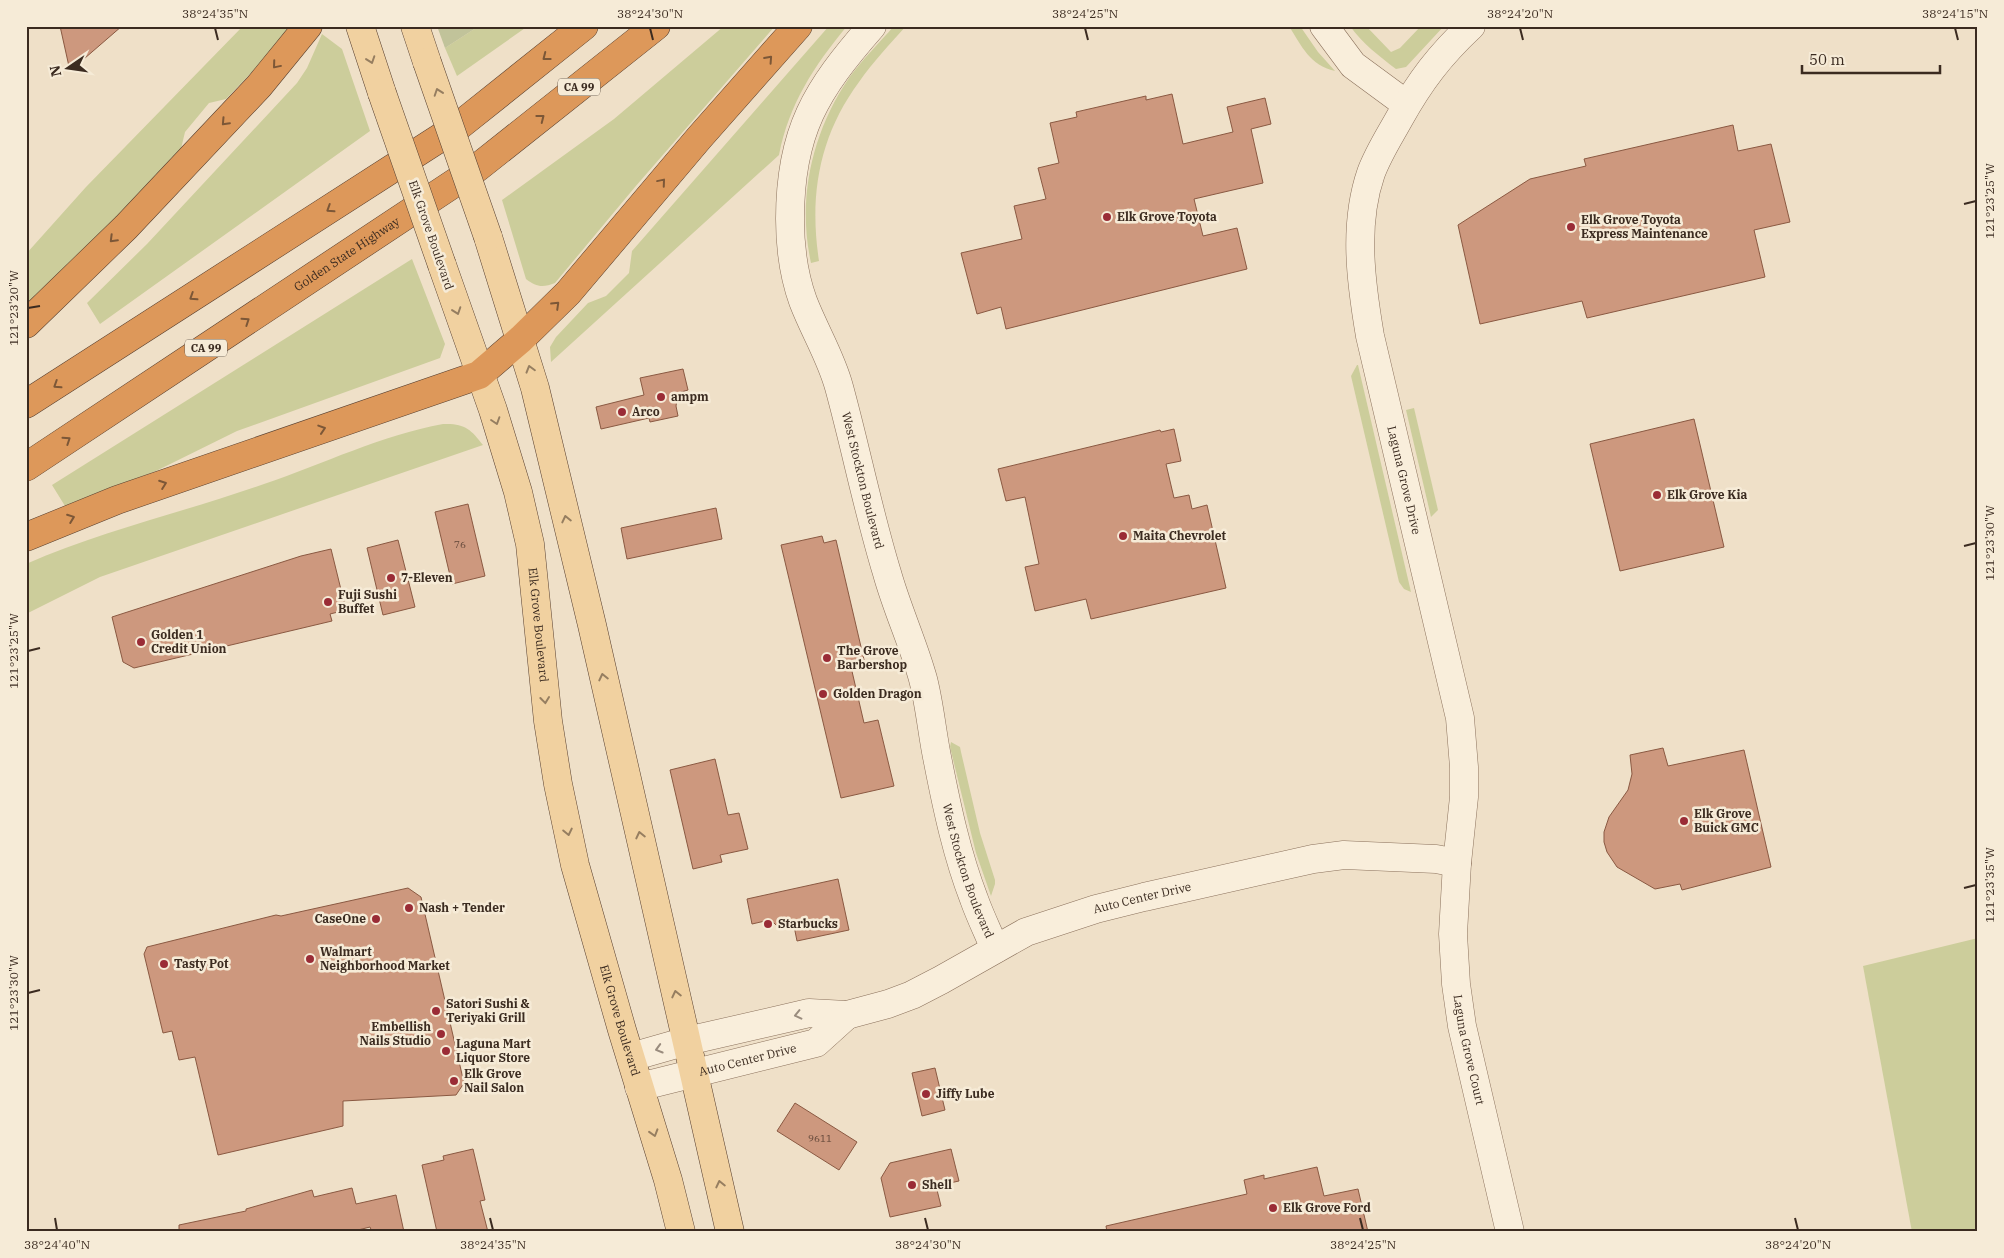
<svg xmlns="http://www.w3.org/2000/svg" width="2004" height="1258" font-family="'IBM Plex Serif',serif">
<rect width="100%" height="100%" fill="#efe0c8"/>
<!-- green -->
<g fill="#cccd9b">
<path d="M 243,26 L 296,26 L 226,99 L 209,103 L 185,132 L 180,153 L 26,308 L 26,254 L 86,187 Z"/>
<path d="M 479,26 L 528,26 L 457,76 L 445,48 Z"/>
<path d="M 724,26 L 775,26 L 635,187 L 555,283 C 543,288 536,287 526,279 L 502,200 L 614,119 Z"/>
<path d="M 829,26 L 847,26 C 814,66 789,104 779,155 L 551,362 L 550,347 L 556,337 L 588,303 L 606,296 L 629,273 L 632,251 Z"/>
<path d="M 894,26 L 906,26 C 890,44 873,62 859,82 C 819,136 809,196 819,261 L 811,263 C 797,199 812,132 849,78 C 862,60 879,43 894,26 Z"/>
<path d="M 1289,26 L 1300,26 L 1318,52 L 1335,71 C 1310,65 1302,47 1289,26 Z"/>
<path d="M 1350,26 L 1366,26 L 1391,52 L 1400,48 L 1421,26 L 1444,26 L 1406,67 L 1396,69 C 1380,57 1362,43 1350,26 Z"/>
<path d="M 322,34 L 342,49 L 370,131 L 100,324 L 87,303 L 147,244 L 297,83 L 307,68 Z"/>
<path d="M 412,259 L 445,344 L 440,358 L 237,431 L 156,471 L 65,506 L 52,485 Z"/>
<path d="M 1357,365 L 1358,365 L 1411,592 L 1404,589 L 1399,582 L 1351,376 Z"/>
<path d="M 1414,408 L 1438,510 L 1431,517 L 1406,410 Z"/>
<path d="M 443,424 C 464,423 471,429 483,445 L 100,577 L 26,614 L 26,564 C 103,530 185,512 264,484 C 323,464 382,435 443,424 Z"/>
<path d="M 951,742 L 960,747 L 961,752 L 980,833 L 995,880 L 995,884 L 991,896 L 976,853 L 950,747 Z"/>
<path d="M 1978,938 L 1978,1232 L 1912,1232 L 1863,966 Z"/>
</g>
<!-- cemetery -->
<path fill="#c1c39a" d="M 437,26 L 479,26 L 445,48 Z"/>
<!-- building -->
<g fill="#cd987e" stroke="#8a5942">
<path d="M 60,26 L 122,26 L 70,71 Z"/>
<path d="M 1172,94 L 1183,144 L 1233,132 L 1227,107 L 1265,98 L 1271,124 L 1251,129 L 1263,183 L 1194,199 L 1203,236 L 1237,228 L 1247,269 L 1006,329 L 1001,307 L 977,314 L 961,253 L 1022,239 L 1014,206 L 1046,199 L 1038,168 L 1059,163 L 1050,123 L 1077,117 L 1076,112 L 1146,96 L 1146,100 Z"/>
<path d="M 1733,125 L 1738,151 L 1771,144 L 1790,222 L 1754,230 L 1765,277 L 1587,318 L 1582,301 L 1480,324 L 1458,225 L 1530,179 L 1586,166 L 1584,159 Z"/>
<path d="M 683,369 L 688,390 L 678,393 L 676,406 L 678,416 L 650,422 L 649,418 L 601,429 L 596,407 L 644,395 L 640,378 Z"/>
<path d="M 1694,419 L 1724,547 L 1620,571 L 1590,444 Z"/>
<path d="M 1174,429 L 1181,461 L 1166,464 L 1174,498 L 1189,495 L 1192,509 L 1207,505 L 1226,588 L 1091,619 L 1086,599 L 1035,611 L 1025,567 L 1039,564 L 1025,497 L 1006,501 L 998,469 L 1160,430 L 1161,432 Z"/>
<path d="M 468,504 L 485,576 L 452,584 L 435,512 Z"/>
<path d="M 716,508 L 722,539 L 627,559 L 621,528 Z"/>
<path d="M 822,536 L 824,543 L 836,540 L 865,664 L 851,667 L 864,723 L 878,720 L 894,786 L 841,798 L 781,545 Z"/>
<path d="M 398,540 L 415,607 L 383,615 L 367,548 Z"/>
<path d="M 331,549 L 346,610 L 330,614 L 332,621 L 134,668 L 123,662 L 112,617 L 301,556 Z"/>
<path d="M 1663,748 L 1668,766 L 1744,750 L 1771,867 L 1682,890 L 1680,884 L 1655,889 L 1617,867 L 1607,852 L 1604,842 L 1604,832 L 1609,817 L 1628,790 L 1632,774 L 1630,755 Z"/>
<path d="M 715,759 L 728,815 L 739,813 L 748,849 L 720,855 L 722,862 L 693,869 L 670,770 Z"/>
<path d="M 838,879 L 849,930 L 797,941 L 794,926 L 780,929 L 774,923 L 765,921 L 752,924 L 747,899 Z"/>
<path d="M 408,888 L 421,897 L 464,1083 L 456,1095 L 343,1101 L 343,1126 L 218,1155 L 195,1057 L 179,1060 L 172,1031 L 163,1033 L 144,954 L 147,947 L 276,915 L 281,916 Z"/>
<path d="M 935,1068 L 945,1110 L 922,1116 L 912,1073 Z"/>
<path d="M 795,1103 L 857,1142 L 839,1170 L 777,1131 Z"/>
<path d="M 473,1149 L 485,1200 L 480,1201 L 488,1232 L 437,1232 L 422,1165 L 444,1160 L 443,1156 Z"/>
<path d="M 951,1149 L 959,1181 L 936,1186 L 941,1206 L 890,1217 L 881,1178 L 890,1163 Z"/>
<path d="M 1317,1167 L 1324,1196 L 1358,1189 L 1368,1232 L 1107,1232 L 1106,1226 L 1247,1194 L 1244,1180 L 1264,1175 L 1264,1179 Z"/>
<path d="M 352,1188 L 356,1204 L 396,1195 L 404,1232 L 372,1232 L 370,1227 L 350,1232 L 179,1232 L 179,1225 L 246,1211 L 246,1209 L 312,1190 L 314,1197 Z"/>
</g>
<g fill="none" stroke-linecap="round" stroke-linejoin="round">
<!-- minor casing -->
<g stroke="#8b715c" stroke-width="29">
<g id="minor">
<path id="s1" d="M 872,26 C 816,90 790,131 790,219 C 790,246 794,276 803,301 C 814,330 831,357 839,387 C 856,449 868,511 887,573 C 897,609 913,643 923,679 C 930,706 932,734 938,762 C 947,808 957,855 974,899 C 980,916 988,932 995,949"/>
<path d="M 1324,26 L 1353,65 L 1406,104"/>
<path id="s2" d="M 1471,26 C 1440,55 1420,81 1399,119 C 1389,137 1378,154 1371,173 C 1353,225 1361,283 1370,336 L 1460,718 L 1464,767 L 1464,797 L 1457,863 L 1453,934 L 1456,984 L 1462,1026 L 1510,1232"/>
<path id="s3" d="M 631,1057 L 687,1041 L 809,1013 L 847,1015 L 888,1004 L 912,995 L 941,980 L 1026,932 L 1096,909 L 1144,897 L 1313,859 L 1344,855 L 1436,859 L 1457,863"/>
<path id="s4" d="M 639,1087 L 816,1043 L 847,1015"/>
</g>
</g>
<!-- major casing -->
<g stroke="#594030" stroke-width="29">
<g id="major">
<path d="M 360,26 L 382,93"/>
<path d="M 415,26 L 427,62"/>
<path d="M 488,237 L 535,388 L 592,625 L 730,1232"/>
<path id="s5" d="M 442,265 L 493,410 L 518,492 L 530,544 L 548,721 L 558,784 L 575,865 L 622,1030 L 668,1180 L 681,1232"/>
</g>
</g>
<!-- highway casing -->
<g stroke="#594030" stroke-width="29">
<g id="highway">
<path d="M 26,324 L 126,227 L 259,86 L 308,26"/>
<path d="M 26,404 L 460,125 L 584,26"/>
<path id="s6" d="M 26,467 L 477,168 L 656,26"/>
<path d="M 26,537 L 117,500 L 479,375 L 521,339 L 568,293 L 699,138 L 798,26"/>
</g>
</g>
<!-- minor -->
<use href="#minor" stroke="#f9eedb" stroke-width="28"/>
<!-- major -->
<use href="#major" stroke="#f1d1a0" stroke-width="28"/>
<!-- highway -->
<use href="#highway" stroke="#dd985a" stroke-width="28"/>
<!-- major-bridge casing -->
<g stroke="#594030" stroke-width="29" stroke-linecap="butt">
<g id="major-bridge">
<path d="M 427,62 L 488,237"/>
<path d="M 382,93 L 442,265"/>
</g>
</g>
<!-- major-bridge -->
<use href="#major-bridge" stroke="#f1d1a0" stroke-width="28"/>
</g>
<!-- one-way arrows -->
<defs><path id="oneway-chevron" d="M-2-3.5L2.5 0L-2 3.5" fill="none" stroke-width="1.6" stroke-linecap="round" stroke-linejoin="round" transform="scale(1.25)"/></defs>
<g stroke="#7c5737">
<use href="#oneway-chevron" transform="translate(546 57) rotate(142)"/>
<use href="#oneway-chevron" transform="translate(769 59) rotate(-48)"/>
<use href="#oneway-chevron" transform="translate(276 65) rotate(130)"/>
<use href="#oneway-chevron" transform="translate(541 118) rotate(-38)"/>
<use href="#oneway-chevron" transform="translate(225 122) rotate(133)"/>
<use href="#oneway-chevron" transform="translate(662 182) rotate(-50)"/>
<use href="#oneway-chevron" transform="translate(330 209) rotate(147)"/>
<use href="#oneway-chevron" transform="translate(113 239) rotate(135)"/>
<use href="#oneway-chevron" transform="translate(193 297) rotate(147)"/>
<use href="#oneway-chevron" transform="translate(556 305) rotate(-44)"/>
<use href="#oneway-chevron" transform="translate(246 321) rotate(-34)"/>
<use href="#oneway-chevron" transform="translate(57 385) rotate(147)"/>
<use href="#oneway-chevron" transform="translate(322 429) rotate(-18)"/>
<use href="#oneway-chevron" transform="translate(67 440) rotate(-34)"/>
<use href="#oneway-chevron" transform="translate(163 484) rotate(-20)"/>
<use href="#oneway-chevron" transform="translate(71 518) rotate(-21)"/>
</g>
<g stroke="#967e60">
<use href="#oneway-chevron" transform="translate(371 60) rotate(71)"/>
<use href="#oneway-chevron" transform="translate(438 92) rotate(-109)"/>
<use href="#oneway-chevron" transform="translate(457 311) rotate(71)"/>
<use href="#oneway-chevron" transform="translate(530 369) rotate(-106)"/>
<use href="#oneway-chevron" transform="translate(496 421) rotate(72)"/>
<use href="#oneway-chevron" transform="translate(566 519) rotate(-103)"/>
<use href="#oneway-chevron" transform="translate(603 677) rotate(-103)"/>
<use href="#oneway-chevron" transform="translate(545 700) rotate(83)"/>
<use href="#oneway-chevron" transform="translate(568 832) rotate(78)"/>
<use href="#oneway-chevron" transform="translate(640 835) rotate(-103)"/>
<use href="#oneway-chevron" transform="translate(676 994) rotate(-103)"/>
<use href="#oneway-chevron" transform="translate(654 1133) rotate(73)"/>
<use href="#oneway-chevron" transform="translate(720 1184) rotate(-103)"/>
</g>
<g stroke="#9a8c7e">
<use href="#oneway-chevron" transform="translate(798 1015) rotate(167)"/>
<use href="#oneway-chevron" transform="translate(659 1049) rotate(164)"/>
</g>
<!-- ticks -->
<path fill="none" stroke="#3b2b20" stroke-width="2" d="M 215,28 L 218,40M 650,28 L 653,40M 1085,28 L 1088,40M 1520,28 L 1523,40M 1955,28 L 1958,40M 1964,204 L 1976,201M 28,308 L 40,306M 1964,546 L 1976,543M 28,651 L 40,648M 1964,888 L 1976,885M 28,993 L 40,990M 55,1218 L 57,1230M 490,1218 L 493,1230M 925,1218 L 928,1230M 1360,1218 L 1363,1230M 1795,1218 L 1798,1230"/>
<!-- markers -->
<g fill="#9a2c36" stroke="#f6ebd7" stroke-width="2">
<circle cx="1107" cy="217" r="5"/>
<circle cx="1571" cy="227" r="5"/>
<circle cx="661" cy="397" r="5"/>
<circle cx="622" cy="412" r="5"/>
<circle cx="1657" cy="495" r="5"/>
<circle cx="1123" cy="536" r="5"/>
<circle cx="391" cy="578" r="5"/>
<circle cx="328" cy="602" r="5"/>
<circle cx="141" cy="642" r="5"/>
<circle cx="827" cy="658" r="5"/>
<circle cx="823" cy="694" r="5"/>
<circle cx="1684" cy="821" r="5"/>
<circle cx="409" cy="908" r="5"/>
<circle cx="376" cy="919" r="5"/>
<circle cx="768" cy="924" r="5"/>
<circle cx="310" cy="959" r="5"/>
<circle cx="164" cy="964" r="5"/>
<circle cx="436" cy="1011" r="5"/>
<circle cx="441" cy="1034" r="5"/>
<circle cx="446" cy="1051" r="5"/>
<circle cx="454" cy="1081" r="5"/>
<circle cx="926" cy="1094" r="5"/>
<circle cx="912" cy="1185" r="5"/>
<circle cx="1273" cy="1208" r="5"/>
</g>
<g text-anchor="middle" stroke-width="5" stroke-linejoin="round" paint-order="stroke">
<!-- number labels -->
<g font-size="10" fill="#604638">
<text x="460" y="548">76</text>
<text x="820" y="1142">9611</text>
</g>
<!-- shield labels -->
<g fill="#f6ebd7" stroke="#736557" stroke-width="1">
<rect x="558" y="78.5" width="42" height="17" rx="4"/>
<rect x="185" y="339.5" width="42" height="17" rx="4"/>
</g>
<g font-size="11" font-weight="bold" fill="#3b2b20">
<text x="579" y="91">CA 99</text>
<text x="206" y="352">CA 99</text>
</g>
<!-- poi labels -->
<g font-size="12" font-weight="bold" fill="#3b2b20" stroke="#f6ebd7" text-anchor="start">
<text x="1117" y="221">Elk Grove Toyota</text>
<text x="1581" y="224">Elk Grove Toyota<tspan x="1581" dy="14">Express Maintenance</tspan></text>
<text x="671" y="401">ampm</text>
<text x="632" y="416">Arco</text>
<text x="1667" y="499">Elk Grove Kia</text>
<text x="1133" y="540">Maita Chevrolet</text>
<text x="401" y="582">7-Eleven</text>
<text x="338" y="599">Fuji Sushi<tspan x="338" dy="14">Buffet</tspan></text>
<text x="151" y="639">Golden 1<tspan x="151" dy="14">Credit Union</tspan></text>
<text x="837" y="655">The Grove<tspan x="837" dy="14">Barbershop</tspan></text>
<text x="833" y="698">Golden Dragon</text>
<text x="1694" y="818">Elk Grove<tspan x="1694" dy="14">Buick GMC</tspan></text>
<text x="419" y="912">Nash + Tender</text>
<text x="366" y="923" text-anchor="end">CaseOne</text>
<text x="778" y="928">Starbucks</text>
<text x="320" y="956">Walmart<tspan x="320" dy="14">Neighborhood Market</tspan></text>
<text x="174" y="968">Tasty Pot</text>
<text x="446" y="1008">Satori Sushi &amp;<tspan x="446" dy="14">Teriyaki Grill</tspan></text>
<text x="431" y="1031" text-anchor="end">Embellish<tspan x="431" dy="14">Nails Studio</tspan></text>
<text x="456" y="1048">Laguna Mart<tspan x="456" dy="14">Liquor Store</tspan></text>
<text x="464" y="1078">Elk Grove<tspan x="464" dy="14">Nail Salon</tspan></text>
<text x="936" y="1098">Jiffy Lube</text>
<text x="922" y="1189">Shell</text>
<text x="1283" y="1212">Elk Grove Ford</text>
</g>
<!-- street labels -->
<g font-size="12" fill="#3b2b20" stroke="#f6ebd7">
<text transform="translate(431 235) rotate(71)" y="4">Elk Grove Boulevard</text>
<text dy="4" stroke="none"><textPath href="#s6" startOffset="385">Golden State Highway</textPath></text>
<text dy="4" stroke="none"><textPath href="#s1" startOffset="489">West Stockton Boulevard</textPath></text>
<text dy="4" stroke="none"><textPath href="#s2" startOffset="492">Laguna Grove Drive</textPath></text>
<text dy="4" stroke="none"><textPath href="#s5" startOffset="374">Elk Grove Boulevard</textPath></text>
<text dy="4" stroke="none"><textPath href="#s1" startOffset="894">West Stockton Boulevard</textPath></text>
<text dy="4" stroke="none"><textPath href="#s3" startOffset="541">Auto Center Drive</textPath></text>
<text dy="4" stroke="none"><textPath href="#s5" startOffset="779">Elk Grove Boulevard</textPath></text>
<text dy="4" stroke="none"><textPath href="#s2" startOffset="1070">Laguna Grove Court</textPath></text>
<text dy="4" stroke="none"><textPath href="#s4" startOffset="112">Auto Center Drive</textPath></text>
</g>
</g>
<!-- border -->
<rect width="2004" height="1258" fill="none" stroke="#f6ebd7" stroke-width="55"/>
<!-- north arrow -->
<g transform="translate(68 68) rotate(257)" stroke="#f6ebd7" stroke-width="4" paint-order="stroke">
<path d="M0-4L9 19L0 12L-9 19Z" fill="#3b2b20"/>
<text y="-8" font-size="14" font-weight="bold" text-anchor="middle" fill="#3b2b20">N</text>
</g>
<!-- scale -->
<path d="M1802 65v8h138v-8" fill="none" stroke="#3b2b20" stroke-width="2.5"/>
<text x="1809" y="65" font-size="15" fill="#3b2b20" stroke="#f6ebd7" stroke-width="4" paint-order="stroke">50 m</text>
<rect x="28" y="28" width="1948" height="1202" fill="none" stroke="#3b2b20" stroke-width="2"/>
<g font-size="12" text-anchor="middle" fill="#3b2b20">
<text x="215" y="18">38°24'35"N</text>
<text x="650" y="18">38°24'30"N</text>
<text x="1085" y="18">38°24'25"N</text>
<text x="1520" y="18">38°24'20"N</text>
<text x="1955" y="18">38°24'15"N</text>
<text transform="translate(1990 201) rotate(-90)" y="4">121°23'25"W</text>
<text transform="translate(14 308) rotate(-90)" y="4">121°23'20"W</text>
<text transform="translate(1990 543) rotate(-90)" y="4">121°23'30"W</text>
<text transform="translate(14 651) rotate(-90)" y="4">121°23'25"W</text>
<text transform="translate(1990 885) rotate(-90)" y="4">121°23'35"W</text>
<text transform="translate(14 993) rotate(-90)" y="4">121°23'30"W</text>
<text x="57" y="1249">38°24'40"N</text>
<text x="493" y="1249">38°24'35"N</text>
<text x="928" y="1249">38°24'30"N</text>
<text x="1363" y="1249">38°24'25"N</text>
<text x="1798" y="1249">38°24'20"N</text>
</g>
</svg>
